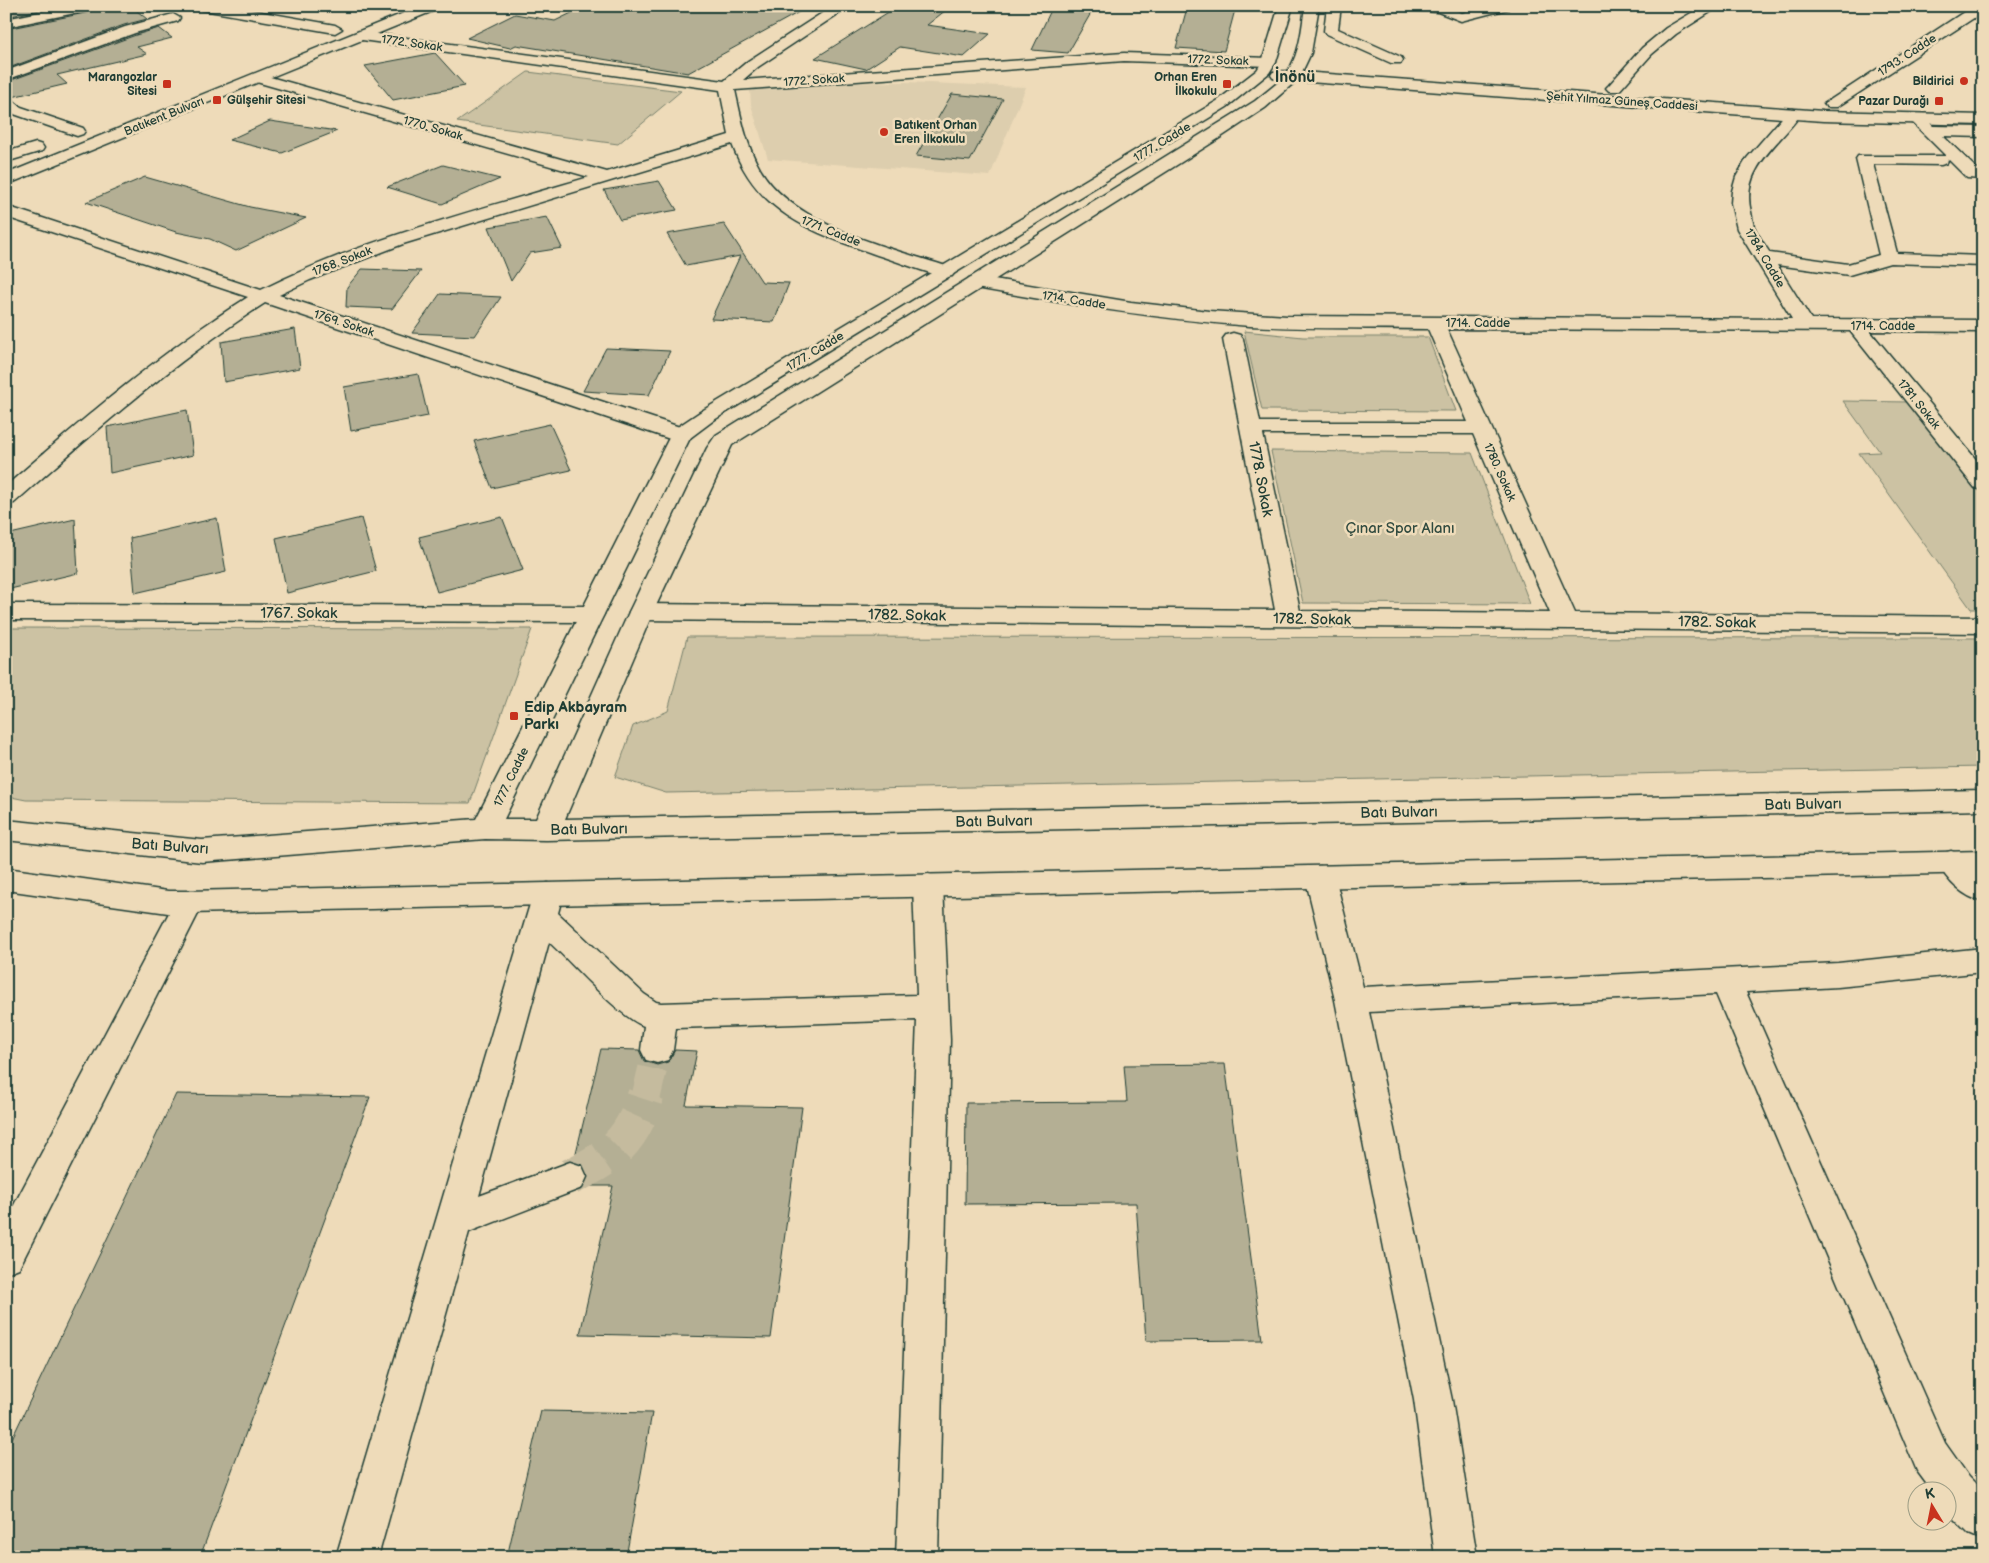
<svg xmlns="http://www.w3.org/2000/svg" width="1989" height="1563" font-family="'Balsamiq Sans',sans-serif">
<rect width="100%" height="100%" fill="#eedbb9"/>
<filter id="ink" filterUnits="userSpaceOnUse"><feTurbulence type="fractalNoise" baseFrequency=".02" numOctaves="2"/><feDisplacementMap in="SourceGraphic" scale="10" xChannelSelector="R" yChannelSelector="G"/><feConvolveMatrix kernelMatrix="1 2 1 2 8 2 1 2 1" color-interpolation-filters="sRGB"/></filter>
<g filter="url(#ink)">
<!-- built -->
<path fill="#ddceae" d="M 906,82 L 1026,87 L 990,176 L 768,159 L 751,105 L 750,89 L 832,83 Z"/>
<!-- green -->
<g fill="#ccc2a3" stroke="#76806c">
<path d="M 528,72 L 681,91 L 618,144 L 457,122 Z"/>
<path d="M 1244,331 L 1303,337 L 1428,337 L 1456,411 L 1262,410 Z"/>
<path d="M 1843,401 L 1909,402 L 1983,495 L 1983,609 L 1971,609 L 1859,453 L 1880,452 Z"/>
<path d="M 1271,451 L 1472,453 L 1530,604 L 1303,603 Z"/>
<path d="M 6,628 L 532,629 L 470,803 L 26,800 L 6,796 Z"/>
<path d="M 687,637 L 1983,638 L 1983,767 L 666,793 L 615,777 L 633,726 L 668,711 Z"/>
</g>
<!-- building -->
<g fill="#b4af94" stroke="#1f3d34">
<path d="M 6,6 L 59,6 L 6,17 Z"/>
<path d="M 99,6 L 131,6 L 147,19 L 124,25 L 6,69 L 6,29 L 90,12 Z"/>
<path d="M 586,6 L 810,6 L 688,73 L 516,45 L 510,48 L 467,38 L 515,14 L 555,21 Z"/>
<path d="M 898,6 L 951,6 L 927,25 L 990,34 L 964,57 L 900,47 L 866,69 L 815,58 Z"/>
<path d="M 1053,6 L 1095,6 L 1068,53 L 1032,50 Z"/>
<path d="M 1191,6 L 1236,6 L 1224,51 L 1176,48 L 1187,8 L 1190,8 Z"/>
<path d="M 159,28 L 172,38 L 137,47 L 147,54 L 57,75 L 67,84 L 12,97 L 6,95 L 6,82 L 136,35 Z"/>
<path d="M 435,53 L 465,86 L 393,100 L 365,66 Z"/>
<path d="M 952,94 L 1003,99 L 970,161 L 916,156 Z"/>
<path d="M 270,121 L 337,131 L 282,153 L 229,140 Z"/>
<path d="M 443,165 L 500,179 L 442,204 L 387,187 Z"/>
<path d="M 145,177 L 250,207 L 306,218 L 236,251 L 210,239 L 176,232 L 86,202 Z"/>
<path d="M 659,181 L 677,210 L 620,220 L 604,190 Z"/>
<path d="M 547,217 L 562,248 L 530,253 L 511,281 L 489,227 Z"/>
<path d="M 724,224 L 762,282 L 789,283 L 774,322 L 711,319 L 740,256 L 686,266 L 667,234 Z"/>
<path d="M 362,269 L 421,271 L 392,309 L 346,307 L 347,287 Z"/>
<path d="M 440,294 L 501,297 L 475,336 L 412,333 Z"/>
<path d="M 295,329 L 300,368 L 224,382 L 221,342 Z"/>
<path d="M 606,348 L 670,351 L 649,395 L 583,391 Z"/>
<path d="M 418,374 L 428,416 L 351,431 L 344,387 Z"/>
<path d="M 187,410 L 193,455 L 110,473 L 107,427 Z"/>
<path d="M 550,424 L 571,470 L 492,488 L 474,441 Z"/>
<path d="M 502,517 L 523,570 L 437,592 L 419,537 Z"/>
<path d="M 217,518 L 226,572 L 135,593 L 130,538 Z"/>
<path d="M 361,518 L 376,571 L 287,593 L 276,538 Z"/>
<path d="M 75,519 L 78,573 L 6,590 L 6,535 Z"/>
<path d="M 601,1049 L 639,1050 L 644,1061 L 657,1065 L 668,1062 L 675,1050 L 697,1051 L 686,1105 L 802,1107 L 771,1338 L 580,1334 L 613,1186 L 585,1186 L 589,1176 L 584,1165 L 574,1161 Z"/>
<path d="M 1225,1064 L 1262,1340 L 1146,1341 L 1136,1203 L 965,1204 L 966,1103 L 1127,1102 L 1124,1065 Z"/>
<path d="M 176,1094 L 370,1097 L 200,1557 L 6,1557 L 6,1451 Z"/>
<path d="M 541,1411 L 652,1413 L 626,1557 L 507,1557 Z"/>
</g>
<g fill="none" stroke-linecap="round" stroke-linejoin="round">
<!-- minor-tunnel-far1 -->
<path stroke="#c5bb9e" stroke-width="29" stroke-dasharray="29 15" stroke-linecap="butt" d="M 646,1097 L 657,1050"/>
<!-- minor-tunnel -->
<path stroke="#c5bb9e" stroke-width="37" stroke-dasharray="37 19" stroke-linecap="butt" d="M 570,1177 C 613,1156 631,1142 646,1095"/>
<!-- minor casing -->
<g stroke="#1f3d34" stroke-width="3">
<g id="minor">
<path d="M 69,6 L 97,6 L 90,10 L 6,27 L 6,19 Z"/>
<path d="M 196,6 L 228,6 L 335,25 L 342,29 L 335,33 L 203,10 Z"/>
<path d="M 833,6 L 850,6 L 758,67 L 743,80 L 1124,53 L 1269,58 L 1274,59 L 1276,62 L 1274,65 L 1269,66 L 1124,61 L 735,90 C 741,117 746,145 760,169 C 794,227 892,248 952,268 L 955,272 L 952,276 L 946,277 C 923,272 900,262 877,255 C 814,233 757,214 732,144 L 403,244 L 310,280 L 279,295 L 689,430 L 692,435 L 689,440 L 681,441 L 673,440 L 265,303 C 175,361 94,432 14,503 L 6,505 L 6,486 C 83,419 161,352 248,297 L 6,217 L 6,206 L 261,290 C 365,238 479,210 589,177 L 253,81 L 251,78 L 253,75 L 263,75 L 607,172 L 729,135 L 720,90 L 362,40 L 355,36 L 362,32 L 724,81 L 748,61 Z"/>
<path d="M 1327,6 L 1341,6 L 1338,29 L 1401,57 L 1403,60 L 1401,63 L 1391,63 L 1326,34 L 1324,31 Z"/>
<path d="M 1402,6 L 1447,6 L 1462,13 L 1486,6 L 1510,6 L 1508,9 L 1461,21 L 1438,12 L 1409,10 Z"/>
<path d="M 1703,6 L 1720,6 L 1676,34 L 1652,54 L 1619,91 L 1609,91 L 1606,88 L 1609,85 L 1642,48 L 1666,28 Z"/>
<path d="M 1973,6 L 1983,6 L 1983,12 L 1837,107 L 1827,107 L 1824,104 Z"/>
<path d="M 173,14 L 180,18 L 178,21 L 135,33 L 6,80 L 6,71 L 125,27 Z"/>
<path d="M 6,97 L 11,99 L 21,107 L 83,128 L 85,131 L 83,134 L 77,136 L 11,113 L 6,110 Z"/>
<path d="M 1793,109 L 1798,111 L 1801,114 C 1779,145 1740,169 1751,212 C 1752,218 1753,225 1756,231 C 1760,238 1765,246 1770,253 L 1848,264 L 1879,255 L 1856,159 L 1858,156 L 1946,156 L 1909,119 L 1911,116 C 1922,113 1926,119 1933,126 L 1983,127 L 1983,137 L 1943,136 L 1977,169 L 1983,169 L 1983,179 L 1967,178 L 1948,159 L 1947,163 L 1941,165 L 1873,164 L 1897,253 L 1983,256 L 1983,266 L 1890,263 L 1849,275 L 1777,265 L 1811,319 L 1983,320 L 1983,332 L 1870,331 L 1983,468 L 1983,490 L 1975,488 L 1850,331 L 1447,329 L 1575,613 L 1983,617 L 1983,633 L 641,620 L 632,617 L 629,612 L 632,607 L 641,604 L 1275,610 L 1223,339 L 1226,335 L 1233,333 L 1240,335 L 1243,339 L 1260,422 L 1468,422 L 1428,329 C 1368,328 1309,329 1250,326 C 1158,319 1067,304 976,288 L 969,286 L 967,282 L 969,278 L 976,276 L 1131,302 L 1209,311 L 1287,316 L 1792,319 L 1737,229 L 1731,203 L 1732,191 L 1736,177 L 1747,158 L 1788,111 ZM 1263,434 L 1473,434 L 1550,613 L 1300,611 Z"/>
<path d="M 6,604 L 592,606 L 601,609 L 604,614 L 601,619 L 592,622 L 6,620 Z"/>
<path d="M 1951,851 C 1964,855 1971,867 1983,875 L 1983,902 C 1962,896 1947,881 1937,862 L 1941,854 Z"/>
<path d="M 1320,866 L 1330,869 L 1335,877 L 1363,987 L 1838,963 L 1983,948 L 1983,972 L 1838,987 L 1746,992 L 1945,1443 L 1969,1477 L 1983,1491 L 1983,1540 L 1969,1534 L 1946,1511 L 1946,1490 L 1931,1490 L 1917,1471 L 1716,994 L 1369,1012 L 1452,1400 L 1477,1557 L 1435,1557 L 1414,1400 L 1335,1000 L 1305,877 L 1310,869 Z"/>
<path d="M 928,874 L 938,877 L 943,885 L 950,1040 L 938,1557 L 896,1557 L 917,1020 L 676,1028 L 673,1050 L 668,1060 L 657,1063 L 646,1060 L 641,1050 L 644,1026 C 619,1017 571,962 549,942 L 479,1196 L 570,1162 L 582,1166 L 587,1177 L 582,1188 L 469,1232 L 378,1557 L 336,1557 L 533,894 L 538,886 L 548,883 L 558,886 L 563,894 L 558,913 L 644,994 L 656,1002 L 661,1003 L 917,995 L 913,885 L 918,877 Z"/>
<path d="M 189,891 L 199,894 L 204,902 L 19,1268 L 6,1273 L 6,1220 L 179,894 Z"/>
</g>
</g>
<!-- major casing -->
<g stroke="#1f3d34" stroke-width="3">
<g id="major">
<path d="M 421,6 L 440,6 L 438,9 L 6,185 L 6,174 Z"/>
<path d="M 1279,6 L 1293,6 L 1276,62 L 1269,73 L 1227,107 L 714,420 L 690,438 L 504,819 L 536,819 L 629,612 L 707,448 L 716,435 L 1255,101 L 1281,80 L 1273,78 L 1271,75 L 1273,72 L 1288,71 C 1300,53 1302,28 1305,6 L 1319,6 L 1311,53 L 1302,72 L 1823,111 L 1983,115 L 1983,125 L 1823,121 L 1296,81 L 1265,108 L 1218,139 L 732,445 L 653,612 L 565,819 L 1983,790 L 1983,810 L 546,840 L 485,839 L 202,862 L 6,840 L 6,820 L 202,840 L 476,819 L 673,430 L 700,412 L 1217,101 L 1257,70 L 1262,62 Z"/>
<path d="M 36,143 L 42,145 L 44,148 L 42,151 L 6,162 L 6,152 Z"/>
<path d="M 1983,851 L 1983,873 L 189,913 L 168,913 L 6,890 L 6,868 L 168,891 L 189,891 Z"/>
</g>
</g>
<!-- minor -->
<use href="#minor" fill="#eedbb9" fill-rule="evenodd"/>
<!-- major -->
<use href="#major" fill="#eedbb9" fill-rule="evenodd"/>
</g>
</g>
<!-- markers -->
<g fill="#c8321e" stroke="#eedbb9" stroke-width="2">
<circle cx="1964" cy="81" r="5"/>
<rect x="162" y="79" width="10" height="10" rx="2.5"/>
<rect x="1222" y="79" width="10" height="10" rx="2.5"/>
<rect x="212" y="95" width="10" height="10" rx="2.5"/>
<rect x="1934" y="96" width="10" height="10" rx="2.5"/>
<circle cx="884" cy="132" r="5"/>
<rect x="509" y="711" width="10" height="10" rx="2.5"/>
</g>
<g text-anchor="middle" stroke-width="5" stroke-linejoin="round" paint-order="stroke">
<!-- far-street labels -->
<g font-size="12" fill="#1f3d34" stroke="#eedbb9">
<text transform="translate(412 43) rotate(8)" y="4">1772. Sokak</text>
<text transform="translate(1907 55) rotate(-33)" y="4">1793. Cadde</text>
<text transform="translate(1218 60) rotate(2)" y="4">1772. Sokak</text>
<text transform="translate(814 80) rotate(-4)" y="4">1772. Sokak</text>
<text transform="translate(1622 101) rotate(4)" y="4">Şehit Yılmaz Güneş Caddesi</text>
<text transform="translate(164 116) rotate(-22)" y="4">Batıkent Bulvarı</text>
<text transform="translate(433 128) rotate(16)" y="4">1770. Sokak</text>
<text transform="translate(1162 142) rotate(-31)" y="4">1777. Cadde</text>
<text transform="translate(831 231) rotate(22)" y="4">1771. Cadde</text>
<text transform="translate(1765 258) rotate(59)" y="4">1784. Cadde</text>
<text transform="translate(342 261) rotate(-21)" y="4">1768. Sokak</text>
<text transform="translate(1074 300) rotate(9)" y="4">1714. Cadde</text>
<text transform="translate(344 323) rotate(18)" y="4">1769. Sokak</text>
<text x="1478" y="327">1714. Cadde</text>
<text x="1883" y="330">1714. Cadde</text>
<text transform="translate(815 351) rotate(-31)" y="4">1777. Cadde</text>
<text transform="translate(1919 404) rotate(51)" y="4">1781. Sokak</text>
<text transform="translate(1500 472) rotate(66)" y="4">1780. Sokak</text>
<text transform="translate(511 777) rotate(-64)" y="4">1777. Cadde</text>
</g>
<!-- far-poi labels -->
<g font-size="12" font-weight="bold" fill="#1f3d34" stroke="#eedbb9" text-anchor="end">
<text x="157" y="81">Marangozlar<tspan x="157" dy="14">Sitesi</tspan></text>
<text x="1217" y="81">Orhan Eren<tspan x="1217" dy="14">İlkokulu</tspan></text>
<text x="1954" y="85">Bildirici</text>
<text x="227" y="104" text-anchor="start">Gülşehir Sitesi</text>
<text x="1929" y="105">Pazar Durağı</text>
<text x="894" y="129" text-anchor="start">Batıkent Orhan<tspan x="894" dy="14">Eren İlkokulu</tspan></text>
</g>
<!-- street labels -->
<g font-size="15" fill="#1f3d34" stroke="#eedbb9">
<text transform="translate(1261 479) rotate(79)" y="5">1778. Sokak</text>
<text x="299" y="618">1767. Sokak</text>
<text transform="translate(907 615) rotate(1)" y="5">1782. Sokak</text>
<text transform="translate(1312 619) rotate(1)" y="5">1782. Sokak</text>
<text transform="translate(1717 622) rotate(1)" y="5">1782. Sokak</text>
<text transform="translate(1803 804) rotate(-1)" y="5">Batı Bulvarı</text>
<text transform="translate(1399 812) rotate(-1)" y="5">Batı Bulvarı</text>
<text transform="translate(994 821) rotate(-1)" y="5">Batı Bulvarı</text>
<text transform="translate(589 829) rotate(-1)" y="5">Batı Bulvarı</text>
<text transform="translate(170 846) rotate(4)" y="5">Batı Bulvarı</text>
</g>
<!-- park labels -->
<g font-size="15" fill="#304a3f" stroke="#eedbb9">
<text x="1400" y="533">Çınar Spor Alanı</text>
</g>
<!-- poi labels -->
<g font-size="15" font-weight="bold" fill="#1f3d34" stroke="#eedbb9" text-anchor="start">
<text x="524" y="712">Edip Akbayram<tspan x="524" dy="17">Parkı</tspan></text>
</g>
<!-- far-district labels -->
<g font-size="16" font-weight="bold" fill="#1f3d34" stroke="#eedbb9">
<text x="1295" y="82">İnönü</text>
</g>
</g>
<!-- margin -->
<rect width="1989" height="1563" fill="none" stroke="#eedbb9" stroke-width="25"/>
<rect x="12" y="12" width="1964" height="1538" fill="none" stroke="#1f3d34" stroke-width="2" filter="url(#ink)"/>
<!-- north arrow -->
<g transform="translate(1932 1506) rotate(350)"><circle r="24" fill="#eedbb9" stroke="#9b9c84"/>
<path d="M0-4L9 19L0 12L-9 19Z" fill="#c8321e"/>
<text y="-8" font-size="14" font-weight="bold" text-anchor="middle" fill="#1f3d34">K</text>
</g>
</svg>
